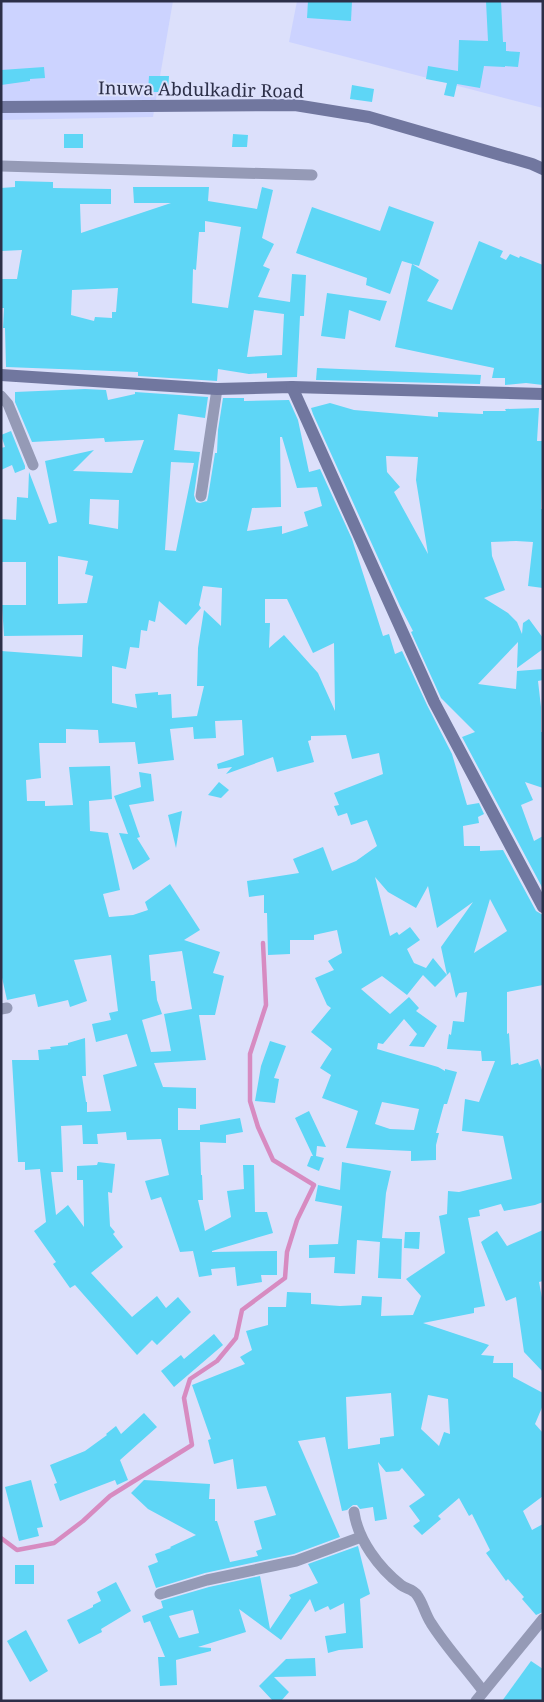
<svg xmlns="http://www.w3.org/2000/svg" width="544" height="1702" font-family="'Noto Serif',serif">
<rect width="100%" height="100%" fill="#dce0fb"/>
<!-- built -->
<g fill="#ccd3ff">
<path d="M 1,1 L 173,1 L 153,117 L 1,120 Z"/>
<path d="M 297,1 L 543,1 L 543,108 L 289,42 Z"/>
</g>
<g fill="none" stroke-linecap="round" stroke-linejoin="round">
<!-- stream -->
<path stroke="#d78bc1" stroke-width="4.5" d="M 1,1538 L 17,1550 L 54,1543 L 83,1521 L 110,1496 L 192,1445 L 184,1398 L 190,1379 L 217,1361 L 236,1338 L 242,1310 L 285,1278 L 287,1252 L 297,1220 L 314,1185 L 273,1160 L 258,1127 L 250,1101 L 250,1054 L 266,1005 L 263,943"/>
</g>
<!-- building -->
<g fill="#5ed6f6" fill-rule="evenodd">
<path d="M 308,1 L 352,1 L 351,21 L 307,18 Z"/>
<path d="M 486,1 L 501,1 L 503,42 L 506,42 L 506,51 L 520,52 L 518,67 L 505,66 L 505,67 L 484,66 L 480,88 L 457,84 L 454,97 L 444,95 L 447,83 L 426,79 L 428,66 L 458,71 L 459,40 L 488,41 Z"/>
<path d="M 44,67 L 45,78 L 30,79 L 30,81 L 1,85 L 1,70 Z"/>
<path d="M 149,76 L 169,76 L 168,92 L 148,92 Z"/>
<path d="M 352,85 L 374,89 L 372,102 L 350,99 Z"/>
<rect x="64" y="134" width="19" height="14"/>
<path d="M 233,134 L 248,135 L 247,147 L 232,147 Z"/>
<path d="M 15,181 L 53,182 L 53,188 L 111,189 L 111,204 L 80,204 L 81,233 L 171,203 L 134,203 L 133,187 L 209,187 L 208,201 L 257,209 L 262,187 L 273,190 L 262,238 L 274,244 L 263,266 L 270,269 L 258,297 L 290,302 L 292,274 L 306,275 L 304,316 L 300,316 L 297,377 L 267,378 L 267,373 L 249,374 L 218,369 L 217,381 L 138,376 L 138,372 L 6,367 L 5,328 L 3,328 L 4,308 L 2,308 L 1,279 L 17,279 L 22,250 L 2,251 L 1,188 L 15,187 ZM 205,221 L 241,227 L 228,308 L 192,303 L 193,269 L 196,270 L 199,232 L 205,232 ZM 118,288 L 116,312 L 112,312 L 112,318 L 95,317 L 94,321 L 71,315 L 72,290 ZM 254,310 L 284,314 L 282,355 L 247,357 Z"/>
<path d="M 389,206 L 434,222 L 419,266 L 412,264 L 439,280 L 427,301 L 452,310 L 479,241 L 503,251 L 500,257 L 506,260 L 510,254 L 519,258 L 520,256 L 543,265 L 543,385 L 526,383 L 505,385 L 505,378 L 492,378 L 494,368 L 395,347 L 412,264 L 402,261 L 390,294 L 366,285 L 367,278 L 296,253 L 312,207 L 380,231 Z"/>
<path d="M 327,293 L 355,297 L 387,301 L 380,321 L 349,310 L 345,339 L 321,336 Z"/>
<path d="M 317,368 L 481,375 L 480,384 L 316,380 Z"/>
<path d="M 85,389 L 106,390 L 108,400 L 135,394 L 135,392 L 208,397 L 205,418 L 178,414 L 174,450 L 200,452 L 194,495 L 196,502 L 200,503 L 207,501 L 208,497 L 215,453 L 217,453 L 218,430 L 223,398 L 244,398 L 244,401 L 289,400 L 298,420 L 309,472 L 320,469 L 352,539 L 383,636 L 389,634 L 395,654 L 402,651 L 427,705 L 452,754 L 467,805 L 479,803 L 484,814 L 478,817 L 479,823 L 463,826 L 464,846 L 480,846 L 480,851 L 503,850 L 536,911 L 543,915 L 543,985 L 507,992 L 507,1034 L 509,1033 L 511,1065 L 518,1063 L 519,1065 L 538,1059 L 543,1073 L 543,1202 L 535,1205 L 504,1211 L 501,1204 L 479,1210 L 480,1216 L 468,1218 L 485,1306 L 474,1308 L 474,1313 L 423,1323 L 489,1345 L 481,1355 L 494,1356 L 493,1363 L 513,1363 L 513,1377 L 543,1393 L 543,1405 L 535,1424 L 543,1433 L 543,1496 L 523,1511 L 532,1530 L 543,1524 L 543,1612 L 536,1615 L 522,1599 L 524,1597 L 508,1579 L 506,1581 L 486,1553 L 490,1550 L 472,1514 L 469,1516 L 459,1498 L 438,1516 L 441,1519 L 422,1535 L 413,1526 L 420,1521 L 409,1506 L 425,1495 L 402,1468 L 399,1471 L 386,1472 L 378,1462 L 387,1519 L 375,1521 L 373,1507 L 360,1509 L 357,1505 L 353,1505 L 347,1510 L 342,1511 L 325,1437 L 298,1441 L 340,1537 L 294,1554 L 205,1573 L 156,1588 L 148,1566 L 158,1562 L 155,1554 L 171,1548 L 170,1547 L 196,1535 L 148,1509 L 131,1493 L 144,1480 L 210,1484 L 209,1499 L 215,1499 L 215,1521 L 217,1521 L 230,1562 L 258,1556 L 256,1551 L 262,1549 L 254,1521 L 276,1515 L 266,1486 L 237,1489 L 233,1459 L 214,1464 L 208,1440 L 211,1439 L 192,1385 L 245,1364 L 240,1357 L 252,1350 L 246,1331 L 268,1325 L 268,1307 L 286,1307 L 287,1292 L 311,1293 L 311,1304 L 340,1306 L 361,1305 L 362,1296 L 382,1297 L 381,1316 L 413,1315 L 421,1296 L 406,1279 L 445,1253 L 439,1216 L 447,1214 L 448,1191 L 459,1192 L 512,1179 L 503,1136 L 462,1131 L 465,1099 L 479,1102 L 495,1061 L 482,1061 L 481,1051 L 447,1049 L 449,1034 L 451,1035 L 453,1021 L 464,1022 L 467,992 L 459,993 L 456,998 L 450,972 L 447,975 L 441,947 L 473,902 L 437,928 L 428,886 L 416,908 L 388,892 L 375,877 L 390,936 L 397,932 L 399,935 L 410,927 L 420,940 L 407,949 L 414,963 L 426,968 L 433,958 L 447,975 L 435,987 L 423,975 L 407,995 L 382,976 L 361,989 L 390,1014 L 409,997 L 419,1008 L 416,1011 L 437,1026 L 424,1047 L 409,1046 L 417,1034 L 404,1019 L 383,1044 L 378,1043 L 377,1049 L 438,1067 L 445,1071 L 445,1069 L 457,1072 L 447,1104 L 444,1104 L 436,1133 L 439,1133 L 436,1145 L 436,1160 L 411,1161 L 411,1151 L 346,1148 L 358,1111 L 322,1098 L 331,1075 L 320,1068 L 332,1049 L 311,1032 L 331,1008 L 327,1005 L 315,978 L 334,970 L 328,961 L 342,953 L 337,930 L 314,935 L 314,940 L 290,940 L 290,954 L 268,955 L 267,913 L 264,913 L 264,895 L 249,897 L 247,881 L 299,873 L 293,859 L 323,847 L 332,871 L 356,861 L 377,846 L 367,820 L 351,825 L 347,813 L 338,816 L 334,806 L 339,805 L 334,793 L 383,774 L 379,753 L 352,759 L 346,735 L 311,736 L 311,740 L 308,741 L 314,762 L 277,772 L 273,757 L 226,774 L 232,767 L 218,769 L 217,764 L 244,755 L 242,720 L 215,721 L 216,738 L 194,739 L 193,727 L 170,729 L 174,760 L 138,764 L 135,742 L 99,743 L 98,730 L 66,729 L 66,743 L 39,743 L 41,778 L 26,780 L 27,801 L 45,801 L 45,806 L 73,805 L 69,767 L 110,766 L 112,799 L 89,801 L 90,831 L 108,833 L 120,890 L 103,894 L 109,917 L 133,915 L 148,910 L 145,902 L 170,884 L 200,930 L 184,940 L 220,952 L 213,973 L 224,976 L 215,1015 L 199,1015 L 206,1060 L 154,1063 L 163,1087 L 196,1088 L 196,1109 L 178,1108 L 178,1130 L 200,1130 L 200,1125 L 240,1118 L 243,1132 L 226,1135 L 226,1143 L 200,1142 L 201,1175 L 202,1175 L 203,1200 L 198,1200 L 205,1231 L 231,1217 L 227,1191 L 244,1189 L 243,1165 L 254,1165 L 255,1212 L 267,1212 L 273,1233 L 212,1251 L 212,1252 L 277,1251 L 277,1275 L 261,1275 L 262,1282 L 237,1286 L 235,1267 L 211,1269 L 212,1275 L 199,1277 L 193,1251 L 180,1252 L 161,1197 L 151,1200 L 145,1181 L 169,1175 L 161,1139 L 127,1140 L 126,1132 L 97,1134 L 98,1144 L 83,1144 L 82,1125 L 61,1126 L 63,1172 L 51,1172 L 56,1215 L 68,1205 L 84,1227 L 83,1180 L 77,1180 L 77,1166 L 97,1165 L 98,1162 L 115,1164 L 112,1193 L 108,1192 L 110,1226 L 115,1232 L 113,1234 L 123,1247 L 91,1273 L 132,1317 L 157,1296 L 166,1308 L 178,1297 L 191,1312 L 157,1345 L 152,1340 L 137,1355 L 75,1285 L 70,1288 L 53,1264 L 56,1262 L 34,1231 L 46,1222 L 40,1169 L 25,1170 L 25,1162 L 18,1162 L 12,1060 L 39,1060 L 38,1050 L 51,1049 L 50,1047 L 68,1045 L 68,1043 L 85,1038 L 86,1076 L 82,1076 L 86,1102 L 87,1102 L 87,1112 L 111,1111 L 103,1075 L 137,1066 L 127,1034 L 96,1042 L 92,1024 L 111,1020 L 109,1013 L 118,1011 L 111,955 L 74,960 L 87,1001 L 70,1007 L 68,1000 L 38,1007 L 35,994 L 7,1000 L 1,973 L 1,651 L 82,657 L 83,635 L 4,636 L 2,605 L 26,605 L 26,562 L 1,562 L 1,519 L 16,520 L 17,497 L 28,498 L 29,472 L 49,524 L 57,522 L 45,461 L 94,450 L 73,471 L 132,473 L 144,440 L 105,442 L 104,438 L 32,442 L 15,402 L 15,392 ZM 280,437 L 282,437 L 297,488 L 317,487 L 322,506 L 304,512 L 308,526 L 282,534 L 282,526 L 247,531 L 252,508 L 281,507 ZM 171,462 L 194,463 L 176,551 L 165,550 ZM 90,499 L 119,500 L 118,529 L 89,524 ZM 58,556 L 88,561 L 85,574 L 93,576 L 87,603 L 58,604 ZM 203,586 L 222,588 L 221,626 L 204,610 L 198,648 L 197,686 L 204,686 L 197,716 L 172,718 L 171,694 L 158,695 L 158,692 L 135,694 L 137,708 L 112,703 L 112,666 L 126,669 L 130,647 L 139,648 L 141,630 L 147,631 L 149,620 L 155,622 L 159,601 L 186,625 L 201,608 L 199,605 ZM 265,599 L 287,599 L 313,653 L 334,643 L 335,711 L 318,673 L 284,635 L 269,648 L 270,623 L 265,623 ZM 490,899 L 507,931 L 474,953 ZM 182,951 L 192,1009 L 164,1014 L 171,1051 L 151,1052 L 142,1020 L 162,1014 L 157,1000 L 155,981 L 151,981 L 149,955 ZM 382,1102 L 419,1109 L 414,1130 L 390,1129 L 375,1124 ZM 391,1393 L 394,1436 L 380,1438 L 380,1444 L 348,1449 L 346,1397 ZM 428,1395 L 448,1399 L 450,1434 L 444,1432 L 439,1446 L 421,1429 Z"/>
<path d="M 330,403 L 354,410 L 438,417 L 438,412 L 483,414 L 483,411 L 506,411 L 505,409 L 539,408 L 537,441 L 543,441 L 541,509 L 543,509 L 543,588 L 528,586 L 533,542 L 516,541 L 491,542 L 492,556 L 505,590 L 484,598 L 508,613 L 517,622 L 522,634 L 523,623 L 529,619 L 543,638 L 543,649 L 517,668 L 518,642 L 478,684 L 516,689 L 517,671 L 543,669 L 543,680 L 538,681 L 541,707 L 541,732 L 543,732 L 543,788 L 525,782 L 533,800 L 521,805 L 534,841 L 543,836 L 543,889 L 462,737 L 475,732 L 441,698 L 411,632 L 413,631 L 400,606 L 313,414 L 311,408 ZM 386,456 L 418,457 L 416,480 L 428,554 L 394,492 L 400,487 L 387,472 Z"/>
<path d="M 11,431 L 25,466 L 25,469 L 15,473 L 12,465 L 1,470 L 1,448 L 5,447 L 1,435 Z"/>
<path d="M 139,772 L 151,774 L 154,801 L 129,805 L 140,837 L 137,838 L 150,859 L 133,870 L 119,833 L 128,834 L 114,796 L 141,787 Z"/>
<path d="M 219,782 L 229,790 L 221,798 L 208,795 Z"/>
<path d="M 182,811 L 176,848 L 168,815 Z"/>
<path d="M 270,1041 L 286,1046 L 274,1078 L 279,1079 L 275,1103 L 255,1101 L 261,1066 Z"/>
<path d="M 309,1111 L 326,1147 L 317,1146 L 316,1156 L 324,1158 L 319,1171 L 307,1166 L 311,1156 L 313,1156 L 295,1118 Z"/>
<path d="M 342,1162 L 391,1171 L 386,1193 L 382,1238 L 402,1239 L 401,1279 L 378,1278 L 380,1242 L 357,1240 L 355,1274 L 334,1273 L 335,1257 L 309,1258 L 309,1245 L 338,1244 L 342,1206 L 315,1201 L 318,1185 L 340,1190 Z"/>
<path d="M 543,1230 L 543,1281 L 539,1282 L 543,1303 L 543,1372 L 524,1352 L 516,1297 L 506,1301 L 481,1242 L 497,1231 L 507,1246 Z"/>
<path d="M 405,1232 L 420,1232 L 419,1249 L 404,1248 Z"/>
<path d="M 214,1334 L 223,1345 L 174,1387 L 161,1371 L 181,1355 L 184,1359 Z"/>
<path d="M 144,1413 L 157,1427 L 120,1460 L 128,1480 L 117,1485 L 115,1480 L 60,1501 L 54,1484 L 57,1483 L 50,1465 L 85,1451 L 107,1435 L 106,1434 L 116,1426 L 121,1434 Z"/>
<path d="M 31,1480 L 43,1527 L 37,1528 L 39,1536 L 19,1541 L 5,1487 Z"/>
<path d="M 358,1546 L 370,1594 L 360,1599 L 363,1648 L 339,1650 L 328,1653 L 325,1636 L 346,1633 L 344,1603 L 330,1610 L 328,1606 L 315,1612 L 310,1599 L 281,1640 L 239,1609 L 246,1632 L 198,1647 L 211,1648 L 211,1651 L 176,1660 L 177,1685 L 160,1686 L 158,1657 L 165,1657 L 150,1621 L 144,1623 L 142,1616 L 163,1608 L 161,1601 L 209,1587 L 260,1576 L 270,1629 L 291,1598 L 289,1595 L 318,1583 L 308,1564 ZM 193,1610 L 199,1633 L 179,1638 L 169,1616 Z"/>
<rect x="15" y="1565" width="19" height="19"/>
<path d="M 116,1582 L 131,1611 L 101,1629 L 102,1632 L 79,1644 L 67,1620 L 93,1607 L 93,1605 L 101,1601 L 97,1592 Z"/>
<path d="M 26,1630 L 48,1671 L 30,1682 L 7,1641 Z"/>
<path d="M 315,1658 L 316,1676 L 274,1677 L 289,1692 L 281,1701 L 273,1701 L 259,1686 L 286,1659 Z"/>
<path d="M 531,1661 L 543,1669 L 543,1701 L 502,1701 Z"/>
</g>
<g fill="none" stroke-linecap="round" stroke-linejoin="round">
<!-- street -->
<g stroke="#959ab6" stroke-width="11">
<path d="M 1,166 L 312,175"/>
<path d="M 1,396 L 8,404 L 33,465"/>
<path d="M 201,496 L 217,389"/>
<path d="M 1,1009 L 7,1008"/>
<path d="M 354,1512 C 358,1540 379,1568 401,1585 C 406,1589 413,1589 417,1595 C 423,1603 425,1614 431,1623 C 446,1647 466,1668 483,1691"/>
<path d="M 160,1594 L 207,1580 L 296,1561 L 361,1537"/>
<path d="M 476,1701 L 543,1619"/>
</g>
<!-- secondary -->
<g stroke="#71779f" stroke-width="12">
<path d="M 1,107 L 295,105 L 369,117 L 532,164 L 543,169"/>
<path d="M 1,375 L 217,389 L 292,387 L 543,394"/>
<path d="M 292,387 L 434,702 L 543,907"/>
</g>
</g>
<g text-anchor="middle" stroke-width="4" stroke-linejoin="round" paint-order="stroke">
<!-- street labels -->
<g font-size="18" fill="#2c2f48" stroke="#dce0fb">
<text transform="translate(201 90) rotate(1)" y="6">Inuwa Abdulkadir Road</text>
</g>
</g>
<!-- border -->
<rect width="544" height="1702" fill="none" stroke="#2c2f48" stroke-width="5"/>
</svg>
